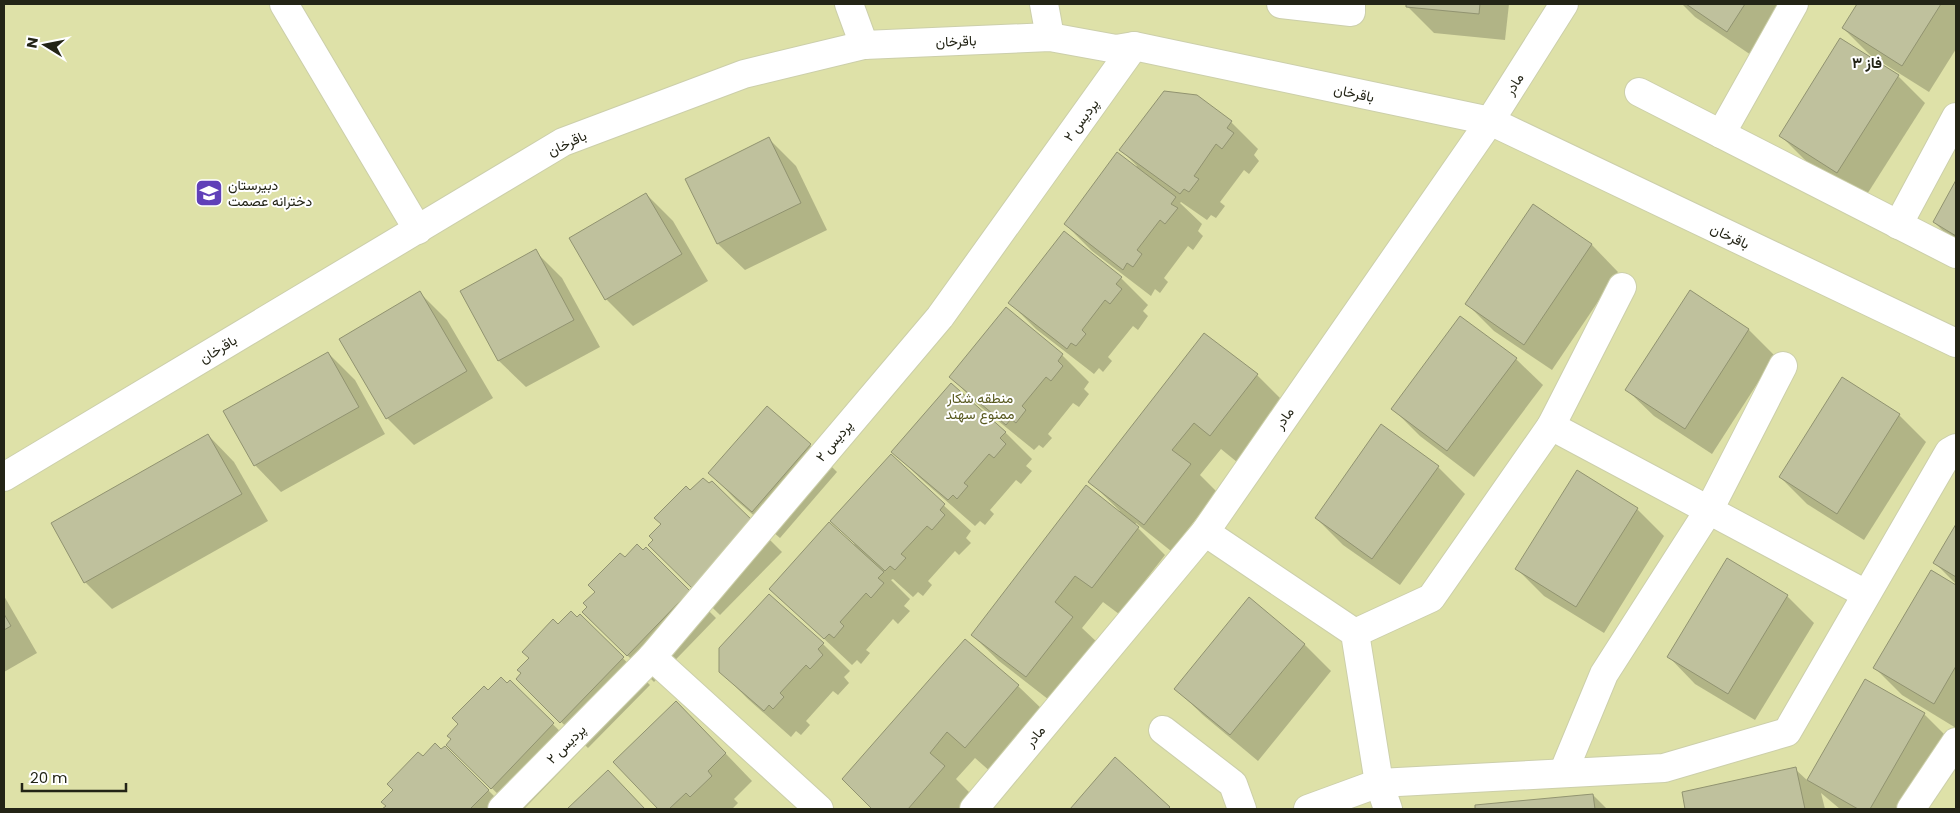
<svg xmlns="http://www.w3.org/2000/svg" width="1960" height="813" font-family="Poppins,Vazirmatn,sans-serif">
<rect width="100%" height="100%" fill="#f8fad4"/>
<!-- green -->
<rect fill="#dee1a8" x="4" y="4" width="1952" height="805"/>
<!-- shadow -->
<g fill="#0003">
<path d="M 1408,4 L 1509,4 L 1505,40 L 1434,33 L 1407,6 Z"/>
<path d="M 1682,4 L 1790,4 L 1754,57 L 1695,17 Z"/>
<path d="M 1858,4 L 1956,4 L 1956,49 L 1929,92 L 1870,55 L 1843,28 Z"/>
<path d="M 1898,76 L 1925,103 L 1864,199 L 1807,162 L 1780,135 Z"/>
<path d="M 1196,96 L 1231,122 L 1258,149 L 1254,155 L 1259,161 L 1249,174 L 1244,170 L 1220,202 L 1225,206 L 1216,218 L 1211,215 L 1207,220 L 1181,202 L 1180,203 L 1202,224 L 1198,231 L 1203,236 L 1193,250 L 1188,246 L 1164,278 L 1168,282 L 1160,293 L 1155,289 L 1151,296 L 1092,251 L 1065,224 L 1137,166 L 1121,150 Z"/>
<path d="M 769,139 L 796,166 L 827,230 L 745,270 L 718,244 Z"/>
<path d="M 1956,183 L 1956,244 L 1934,222 Z"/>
<path d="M 646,194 L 673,221 L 708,281 L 633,326 L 606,299 Z"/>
<path d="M 1534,206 L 1592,245 L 1618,272 L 1552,370 L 1494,331 L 1467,304 Z"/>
<path d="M 535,251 L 562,278 L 600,347 L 526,387 L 499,361 L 462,292 Z"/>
<path d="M 1121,278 L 1148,305 L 1143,311 L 1148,316 L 1138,330 L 1133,326 L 1108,357 L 1112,361 L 1103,372 L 1099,368 L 1094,374 L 1036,329 L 1009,302 Z"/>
<path d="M 1691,292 L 1749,330 L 1775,356 L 1712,454 L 1654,416 L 1627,390 Z"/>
<path d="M 420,293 L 447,320 L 493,398 L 414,445 L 387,418 Z"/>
<path d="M 1006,309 L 1062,355 L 1089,382 L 1084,389 L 1089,394 L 1079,407 L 1073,403 L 1048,434 L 1052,438 L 1043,448 L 1039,445 L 1034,450 L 977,404 L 951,377 Z"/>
<path d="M 328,353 L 355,380 L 385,434 L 281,492 L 255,465 Z"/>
<path d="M 1516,359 L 1543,385 L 1474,477 L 1420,436 L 1393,409 Z"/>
<path d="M 1257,375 L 1284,402 L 1237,462 L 1221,449 L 1200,475 L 1217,492 L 1171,551 L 1136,523 L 1135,525 L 1165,555 L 1119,614 L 1103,602 L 1082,628 L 1099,644 L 1053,703 L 999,661 L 972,635 L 1120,511 L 1090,482 Z"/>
<path d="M 1899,415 L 1926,442 L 1864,540 L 1807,504 L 1780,477 Z"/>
<path d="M 1005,432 L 1032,459 L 1026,466 L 1032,471 L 1021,484 L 1016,480 L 990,510 L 994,514 L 985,525 L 980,521 L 975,526 L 920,478 L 893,452 Z"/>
<path d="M 208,435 L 234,462 L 268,521 L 112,609 L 85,582 L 52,523 Z"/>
<path d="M 810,445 L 837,472 L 780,538 L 736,500 L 710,473 Z"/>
<path d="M 891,456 L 971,531 L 966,538 L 971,543 L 959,555 L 955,551 L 928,581 L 932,585 L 923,596 L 918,592 L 913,597 L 893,579 L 891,580 L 910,599 L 904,606 L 910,611 L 898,624 L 893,619 L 866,650 L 870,653 L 861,664 L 857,660 L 852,665 L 771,589 L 855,544 L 832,521 Z"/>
<path d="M 1438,467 L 1465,494 L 1400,585 L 1343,545 L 1316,518 Z"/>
<path d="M 712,482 L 782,552 L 720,615 L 676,572 L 690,492 Z"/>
<path d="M 1637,509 L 1664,536 L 1604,633 L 1544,596 L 1517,569 Z"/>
<path d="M 1956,526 L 1956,584 L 1934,562 Z"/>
<path d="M 646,549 L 716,618 L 654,682 L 584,612 L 625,559 L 643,552 Z"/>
<path d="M 1932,572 L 1956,586 L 1956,728 L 1902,695 L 1875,668 Z"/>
<path d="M 4,596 L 37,653 L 4,672 Z"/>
<path d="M 1787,596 L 1814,623 L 1755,720 L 1695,684 L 1669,657 Z"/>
<path d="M 1250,599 L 1305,645 L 1331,671 L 1258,761 L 1203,715 L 1176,689 Z"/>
<path d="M 580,616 L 650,685 L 588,748 L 517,679 L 522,674 L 530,658 L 558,625 Z"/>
<path d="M 823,644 L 850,671 L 844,677 L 849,683 L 838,695 L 833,691 L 806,721 L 810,725 L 801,735 L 796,731 L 791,737 L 748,699 L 720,671 Z"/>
<path d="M 1866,681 L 1924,714 L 1951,741 L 1912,809 L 1840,809 L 1821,793 L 1825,809 L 1687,809 L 1683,793 L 1795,769 L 1808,781 Z"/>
<path d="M 510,682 L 580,751 L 524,809 L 513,809 L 448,745 L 489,691 Z"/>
<path d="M 1018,686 L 1045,712 L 992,773 L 975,758 L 956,779 L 971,794 L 958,809 L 874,809 L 844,779 Z"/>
<path d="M 703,730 L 752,781 L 734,799 L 738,803 L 732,809 L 660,809 L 615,763 Z"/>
<path d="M 445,747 L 507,809 L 384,809 L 395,790 L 423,758 Z"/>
<path d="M 1115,759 L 1169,807 L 1171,809 L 1071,809 Z"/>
<path d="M 608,772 L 645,809 L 569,809 Z"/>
<path d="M 1593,795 L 1607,809 L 1476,809 L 1476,806 Z"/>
</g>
<!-- building -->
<g fill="#bfc19d" stroke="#919370">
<path d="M 1406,4 L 1480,4 L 1479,14 L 1406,7 Z"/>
<path d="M 1686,4 L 1745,4 L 1727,32 Z"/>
<path d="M 1857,4 L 1941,4 L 1902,66 L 1842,28 Z"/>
<path d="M 1840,38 L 1899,75 L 1837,173 L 1779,136 Z"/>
<path d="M 1164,91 L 1197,95 L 1232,121 L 1227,128 L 1234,133 L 1222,149 L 1216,144 L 1194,176 L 1199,179 L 1189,192 L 1184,189 L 1180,194 L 1119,150 Z"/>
<path d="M 769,137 L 801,203 L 717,244 L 685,179 Z"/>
<path d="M 1117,152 L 1176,197 L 1171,204 L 1178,208 L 1165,224 L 1160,220 L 1137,250 L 1142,254 L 1133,267 L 1127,263 L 1123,270 L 1064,224 Z"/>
<path d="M 1956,180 L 1956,236 L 1933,222 Z"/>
<path d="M 646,193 L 682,254 L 605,300 L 569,238 Z"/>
<path d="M 1533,204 L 1592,244 L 1524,345 L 1465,304 Z"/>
<path d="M 1064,231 L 1122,277 L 1116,284 L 1122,289 L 1110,304 L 1105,300 L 1082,330 L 1086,334 L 1076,346 L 1071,343 L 1067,349 L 1008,303 Z"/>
<path d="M 536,249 L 574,320 L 498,361 L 460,291 Z"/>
<path d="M 1690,290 L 1749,329 L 1685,429 L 1625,390 Z"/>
<path d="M 420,291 L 467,371 L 386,419 L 339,339 Z"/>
<path d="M 1006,307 L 1063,354 L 1058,361 L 1063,366 L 1051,381 L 1046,377 L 1022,406 L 1026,410 L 1016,423 L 1011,419 L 1006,425 L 949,377 Z"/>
<path d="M 1460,316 L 1517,358 L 1447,451 L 1391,409 Z"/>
<path d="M 1204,333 L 1258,374 L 1210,436 L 1194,423 L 1172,450 L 1191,464 L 1144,525 L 1088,482 Z"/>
<path d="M 328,352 L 359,407 L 254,466 L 223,411 Z"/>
<path d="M 1842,377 L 1900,414 L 1837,514 L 1779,477 Z"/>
<path d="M 951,383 L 1006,432 L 1000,438 L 1006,444 L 994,458 L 989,454 L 964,483 L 968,486 L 957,499 L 953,495 L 948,500 L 891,452 Z"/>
<path d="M 767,406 L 811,444 L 752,512 L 708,473 Z"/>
<path d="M 1381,424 L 1439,466 L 1372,559 L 1315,518 Z"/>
<path d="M 208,434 L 242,494 L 84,583 L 51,523 Z"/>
<path d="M 891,454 L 945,504 L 940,510 L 945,515 L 932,530 L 927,526 L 901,554 L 906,558 L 895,570 L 890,566 L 885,571 L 830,521 Z"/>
<path d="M 1577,470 L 1638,508 L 1576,607 L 1515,569 Z"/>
<path d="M 703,478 L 709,483 L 712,481 L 756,524 L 693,589 L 648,545 L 653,540 L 649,536 L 661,524 L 654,518 L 686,486 L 690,490 Z"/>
<path d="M 1086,485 L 1139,527 L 1092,588 L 1075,576 L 1055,602 L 1073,617 L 1026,677 L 971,635 Z"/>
<path d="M 829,522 L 884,572 L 878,578 L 884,583 L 871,598 L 866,593 L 840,622 L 844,626 L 834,638 L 829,634 L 824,639 L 769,589 Z"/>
<path d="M 1956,524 L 1956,577 L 1933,563 Z"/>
<path d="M 637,544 L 643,550 L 646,547 L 690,591 L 627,656 L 582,612 L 587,607 L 583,603 L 595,592 L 588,585 L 620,553 L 625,557 Z"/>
<path d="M 1727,558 L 1788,595 L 1728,694 L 1667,657 Z"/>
<path d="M 1931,570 L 1956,585 L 1956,666 L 1934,704 L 1873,668 Z"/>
<path d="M 769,594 L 824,643 L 818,649 L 823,655 L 810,669 L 806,665 L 780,693 L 784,697 L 773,709 L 769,705 L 764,711 L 719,672 L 719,648 Z"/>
<path d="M 1249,597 L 1305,644 L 1230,735 L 1174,689 Z"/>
<path d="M 571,611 L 577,617 L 580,614 L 624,657 L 560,723 L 516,679 L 521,673 L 517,670 L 529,658 L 522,652 L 553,619 L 558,624 Z"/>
<path d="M 4,614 L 11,626 L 4,630 Z"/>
<path d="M 965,639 L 1019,685 L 965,748 L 947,732 L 930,753 L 945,766 L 908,809 L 872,809 L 842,779 Z"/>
<path d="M 501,677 L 507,683 L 510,680 L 554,723 L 491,789 L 446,745 L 451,739 L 447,736 L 458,724 L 452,718 L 484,686 L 488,690 Z"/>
<path d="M 1865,679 L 1925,713 L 1870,809 L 1858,809 L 1807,780 Z"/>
<path d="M 676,701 L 726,753 L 708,771 L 712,776 L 690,797 L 686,793 L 669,809 L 658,809 L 613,762 Z"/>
<path d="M 435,743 L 441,749 L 445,746 L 489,790 L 470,809 L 382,809 L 386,806 L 381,802 L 393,790 L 387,784 L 418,752 L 423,756 Z"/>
<path d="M 1115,757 L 1170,807 L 1168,809 L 1070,809 Z"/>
<path d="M 1796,767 L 1805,809 L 1685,809 L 1682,792 Z"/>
<path d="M 608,770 L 645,809 L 567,809 Z"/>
<path d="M 1593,794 L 1595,809 L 1475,809 L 1475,805 Z"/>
</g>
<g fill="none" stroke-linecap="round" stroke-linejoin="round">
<!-- street casing -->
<g stroke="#cccfaa" stroke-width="30">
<g id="street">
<path d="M 284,4 L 418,230"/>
<path d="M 849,4 L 864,45"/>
<path d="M 1044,4 L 1050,37"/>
<path d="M 1281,4 L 1351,12 L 1351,4"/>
<path d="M 1639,92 L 1956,254"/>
<path d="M 1721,134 L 1794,4"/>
<path d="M 1898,225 L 1956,117"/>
<path d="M 1551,426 L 1866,594"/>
<path d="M 1205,532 L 1355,633 L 1379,783 L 1388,809"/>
<path d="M 1355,633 L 1431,598 L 1551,426 L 1622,287"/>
<path d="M 652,657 L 819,809"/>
<path d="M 1163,730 L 1233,784 L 1242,809"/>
<path d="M 1563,773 L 1604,674 L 1709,510 L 1783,366"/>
<path d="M 502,809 L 652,657 L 940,317 L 1134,46"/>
<path d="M 974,809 L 1205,532 L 1490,121 L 1564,4"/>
<path d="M 1308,809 L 1379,783 L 1664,768 L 1787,732 L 1949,452 L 1956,448"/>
<path d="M 1911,809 L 1956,742"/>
</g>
</g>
<!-- secondary casing -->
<g stroke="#cccfaa" stroke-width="30">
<path id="secondary" d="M 4,477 L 563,142 L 744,74 L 864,45 L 1050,37 L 1116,49 L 1134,46 L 1490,121 L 1956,343"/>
</g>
<!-- street -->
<use href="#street" stroke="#fff" stroke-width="28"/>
<!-- secondary -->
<use href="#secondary" stroke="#fff" stroke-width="28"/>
</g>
<!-- icons -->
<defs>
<g id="school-square" transform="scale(1.4375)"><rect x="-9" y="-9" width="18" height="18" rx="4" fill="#6040b8" stroke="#fff"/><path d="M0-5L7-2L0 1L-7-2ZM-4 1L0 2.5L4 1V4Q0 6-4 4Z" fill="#fff"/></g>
</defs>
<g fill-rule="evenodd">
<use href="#school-square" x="209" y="193"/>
</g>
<g text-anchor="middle" stroke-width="4" stroke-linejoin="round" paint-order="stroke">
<!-- street labels -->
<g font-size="14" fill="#232416" stroke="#fff">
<text transform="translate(956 41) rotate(-2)" y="5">باقرخان</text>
<text transform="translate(1514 84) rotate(-58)" y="5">مادر</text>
<text transform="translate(1354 93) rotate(12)" y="5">باقرخان</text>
<text transform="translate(1081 120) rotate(-54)" y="5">پردیس ۲</text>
<text transform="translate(567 143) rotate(-25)" y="5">باقرخان</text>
<text transform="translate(1730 236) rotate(25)" y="5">باقرخان</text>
<text transform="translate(218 349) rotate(-31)" y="5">باقرخان</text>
<text transform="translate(1284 418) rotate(-55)" y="5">مادر</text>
<text transform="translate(834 441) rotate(-50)" y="5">پردیس ۲</text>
<text transform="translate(1035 736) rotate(-50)" y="5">مادر</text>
<text transform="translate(566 744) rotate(-45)" y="5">پردیس ۲</text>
</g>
<!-- poi labels -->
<g font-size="14" fill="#232416" stroke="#fff" text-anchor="start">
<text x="228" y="190">دبیرستان<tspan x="228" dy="16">دخترانه عصمت</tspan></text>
</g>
<!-- park labels -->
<g font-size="14" fill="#595a20" stroke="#fff">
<text x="980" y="403">منطقه شکار<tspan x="980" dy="16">ممنوع سهند</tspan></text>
</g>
<!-- neighbourhood labels -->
<g font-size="15" font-weight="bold" fill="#232416" stroke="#fff">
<text x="1867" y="68">فاز ۳</text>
</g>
</g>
<!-- border -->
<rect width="1960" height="813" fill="none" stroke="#232416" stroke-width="10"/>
<!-- north arrow -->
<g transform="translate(45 45) rotate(280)" stroke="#ffffff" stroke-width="4" paint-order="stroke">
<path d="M0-4L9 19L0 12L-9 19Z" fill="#232416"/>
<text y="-8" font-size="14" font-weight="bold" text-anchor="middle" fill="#232416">N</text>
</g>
<!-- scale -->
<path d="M22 783v8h104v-8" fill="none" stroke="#232416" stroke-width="2.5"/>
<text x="30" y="783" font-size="15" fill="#232416" stroke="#ffffff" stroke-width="4" paint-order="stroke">20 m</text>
</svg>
